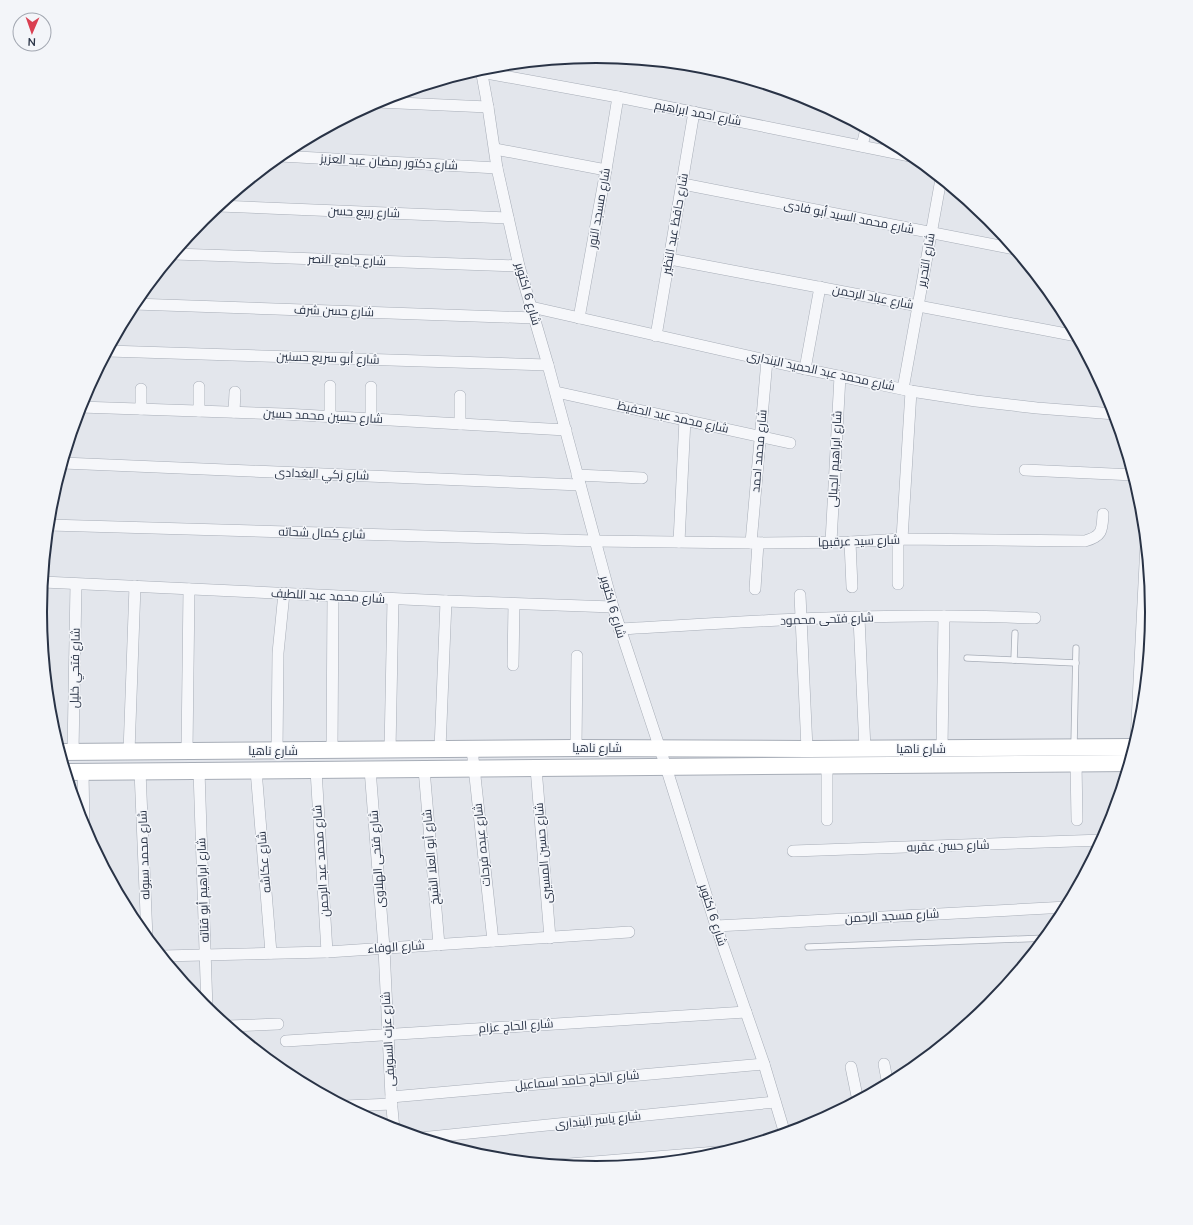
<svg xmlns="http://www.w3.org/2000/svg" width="1193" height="1225" font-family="'Nunito Sans',Cairo,sans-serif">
<rect width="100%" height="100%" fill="#e3e6ec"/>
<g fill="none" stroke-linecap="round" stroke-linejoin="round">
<!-- service casing -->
<g stroke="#a7adb7" stroke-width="7">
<g id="service">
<path d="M 967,658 L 1076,663"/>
<path d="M 1014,660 L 1015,633"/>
<path d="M 1074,745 L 1076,648"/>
<path d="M 808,947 L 1046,938"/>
</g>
</g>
<!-- minor casing -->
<g stroke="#a7adb7" stroke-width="12">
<g id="minor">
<path d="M 481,69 L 488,107 L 497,168 L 519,266 L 548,365 L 613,607 L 666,767 L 716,926 L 764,1064 L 785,1134"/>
<path d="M 481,72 L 618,97 L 915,157"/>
<path d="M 377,102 L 488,107"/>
<path d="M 862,146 L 866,129"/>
<path d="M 495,149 L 606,170"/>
<path d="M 280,156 L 497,168"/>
<path d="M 683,184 L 1015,249"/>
<path d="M 219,206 L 508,218"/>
<path d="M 174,254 L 519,266"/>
<path d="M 670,259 L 1077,336"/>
<path d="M 134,304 L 534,318"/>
<path d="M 531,307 L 805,369 L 911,391 L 976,401 L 1037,408 L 1115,414"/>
<path d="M 579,318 L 606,170 L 618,97"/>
<path d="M 656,336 L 694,112"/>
<path d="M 108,351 L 548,365"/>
<path d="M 805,369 L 820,287"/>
<path d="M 903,389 L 941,179"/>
<path d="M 556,392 L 790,443"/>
<path d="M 460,396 L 460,424"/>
<path d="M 80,407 L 284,414 L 566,430"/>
<path d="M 141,409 L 141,389"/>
<path d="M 199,411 L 199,387"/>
<path d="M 234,412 L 235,392"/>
<path d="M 330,416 L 330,386"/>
<path d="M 371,419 L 371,387"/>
<path d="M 63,463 L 580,485"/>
<path d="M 1025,470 L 1134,475"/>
<path d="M 577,475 L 642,478"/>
<path d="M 49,525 L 595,541 L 751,543 L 850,542 L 902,539 L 1085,541 C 1103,536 1102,530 1103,514"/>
<path d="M 898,539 L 898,584"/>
<path d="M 902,539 L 911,391"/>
<path d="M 679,542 L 685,419"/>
<path d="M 831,542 L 840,376"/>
<path d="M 850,542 L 852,587"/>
<path d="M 751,543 L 767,360"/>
<path d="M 43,582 L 446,601 L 613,607"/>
<path d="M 755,589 L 758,543"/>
<path d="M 800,595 L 807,749"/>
<path d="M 859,618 L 865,749"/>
<path d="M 619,629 C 727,623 836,615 944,616 C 975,616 1005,617 1035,618"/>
<path d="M 513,665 L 514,604"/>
<path d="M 1136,741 L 1146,544"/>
<path d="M 576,748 L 577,656"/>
<path d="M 942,748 L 944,616"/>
<path d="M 440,749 L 446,601"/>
<path d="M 472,749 L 493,941"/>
<path d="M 332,750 L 333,596"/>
<path d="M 390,750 L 393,599"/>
<path d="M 187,751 L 189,589"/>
<path d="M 277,751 L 278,653 L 284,593"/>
<path d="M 73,752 L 76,584"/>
<path d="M 129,752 L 135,586"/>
<path d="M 1076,763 L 1077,820"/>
<path d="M 827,766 L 827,820"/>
<path d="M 536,768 L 550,938"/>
<path d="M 370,769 L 384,948 L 391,1097 L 394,1130"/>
<path d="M 424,769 L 439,945"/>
<path d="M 256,770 L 271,953"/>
<path d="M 316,770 L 327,952"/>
<path d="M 140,771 L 147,938"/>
<path d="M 199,771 L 207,1009"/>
<path d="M 83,772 L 84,828"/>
<path d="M 793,851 L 1103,840"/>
<path d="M 716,926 L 1067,907"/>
<path d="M 162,956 L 327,952 L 629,932"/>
<path d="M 228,1026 L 278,1024"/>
<path d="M 286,1041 L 746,1012"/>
<path d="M 884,1064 L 888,1085"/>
<path d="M 851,1067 L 858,1101"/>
<path d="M 391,1097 L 764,1064"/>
<path d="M 345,1106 L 392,1104"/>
<path d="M 420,1138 L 775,1102"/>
<path d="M 557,1165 L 729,1151"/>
</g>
</g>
<!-- secondary casing -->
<g stroke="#a7adb7" stroke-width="18">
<g id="secondary">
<path d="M 60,752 L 576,748 L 807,749 L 1134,747"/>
<path d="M 66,772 L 1130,763"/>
</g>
</g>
<!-- service -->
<use href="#service" stroke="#f6f7fa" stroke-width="5.5"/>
<!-- minor -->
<use href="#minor" stroke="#f6f7fa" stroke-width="11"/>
<!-- secondary -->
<use href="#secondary" stroke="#fff" stroke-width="16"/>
</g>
<g text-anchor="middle" stroke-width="3" stroke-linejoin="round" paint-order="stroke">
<!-- street labels -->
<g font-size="12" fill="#293346" stroke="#f3f5f9">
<text transform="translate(698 113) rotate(11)" y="4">شارع احمد ابراهيم</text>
<text transform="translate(389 162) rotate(3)" y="4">شارع دكتور رمضان عبد العزيز</text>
<text transform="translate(599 208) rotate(-80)" y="4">شارع مسجد النور</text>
<text transform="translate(364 212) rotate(2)" y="4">شارع ربيع حسن</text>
<text transform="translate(849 217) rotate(11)" y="4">شارع محمد السيد أبو فادى</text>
<text transform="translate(675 224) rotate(-80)" y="4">شارع حافظ عبد النظير</text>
<text transform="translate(347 260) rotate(2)" y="4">شارع جامع النصر</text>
<text transform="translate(926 260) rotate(-80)" y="4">شارع التحرير</text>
<text transform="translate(528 294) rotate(74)" y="4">شارع 6 اكتوبر</text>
<text transform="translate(873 297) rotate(11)" y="4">شارع عباد الرحمن</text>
<text transform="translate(334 311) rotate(2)" y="4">شارع حسن شرف</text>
<text transform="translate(328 358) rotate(2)" y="4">شارع أبو سريع حسنين</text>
<text transform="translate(821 371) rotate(12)" y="4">شارع محمد عبد الحميد البندارى</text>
<text transform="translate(323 416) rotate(3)" y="4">شارع حسين محمد حسين</text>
<text transform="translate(673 417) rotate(12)" y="4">شارع محمد عبد الحفيظ</text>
<text transform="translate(759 451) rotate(-85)" y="4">شارع محمد احمد</text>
<text transform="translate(835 459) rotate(-87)" y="4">شارع ابراهيم الجبالى</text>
<text transform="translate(322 474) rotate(2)" y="4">شارع زكي البغدادى</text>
<text transform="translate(322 533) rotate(2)" y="4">شارع كمال شحاته</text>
<text transform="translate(859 541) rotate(-2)" y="4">شارع سيد عرقبها</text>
<text transform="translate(328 596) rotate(3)" y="4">شارع محمد عبد اللطيف</text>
<text transform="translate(613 607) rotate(74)" y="4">شارع 6 اكتوبر</text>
<text transform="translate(827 619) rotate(-2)" y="4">شارع فتحى محمود</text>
<text transform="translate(75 668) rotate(-89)" y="4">شارع فتحي خليل</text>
<text x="597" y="752">شارع ناهيا</text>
<text x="921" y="753">شارع ناهيا</text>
<text x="273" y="755">شارع ناهيا</text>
<text transform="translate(482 845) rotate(-96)" y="4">شارع عبده فرحات</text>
<text transform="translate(948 846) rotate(-2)" y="4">شارع حسن عقربه</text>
<text transform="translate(543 853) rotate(-95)" y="4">شارع حسين المسيرى</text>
<text transform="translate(144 855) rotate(-92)" y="4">شارع محمد سبوله</text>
<text transform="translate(431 857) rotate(-95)" y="4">شارع أبو العلا الشيخ</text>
<text transform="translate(377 859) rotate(-94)" y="4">شارع فتحى الهلاوى</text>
<text transform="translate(321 861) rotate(-94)" y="4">شارع محمد عبد الرحمن</text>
<text transform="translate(264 862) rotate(-95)" y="4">شارع عكاشه</text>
<text transform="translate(203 890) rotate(-92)" y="4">شارع ابراهيم أبو قتاته</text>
<text transform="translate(713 915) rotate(72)" y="4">شارع 6 اكتوبر</text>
<text transform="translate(892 916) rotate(-3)" y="4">شارع مسجد الرحمن</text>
<text transform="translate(396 947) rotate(-4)" y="4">شارع الوفاء</text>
<text transform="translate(516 1026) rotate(-4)" y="4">شارع الحاج عزام</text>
<text transform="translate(388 1039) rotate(-93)" y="4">شارع عزت السويفى</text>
<text transform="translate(577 1080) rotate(-5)" y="4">شارع الحاج حامد اسماعيل</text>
<text transform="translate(598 1120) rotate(-6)" y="4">شارع ياسر البندارى</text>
</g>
</g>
<!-- crop -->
<path d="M0 0H1193V1225H0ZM47 612a549 549 0 1 1 1098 0a549 549 0 1 1-1098 0Z" fill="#f3f5f9" fill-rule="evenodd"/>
<path fill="none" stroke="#293346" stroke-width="2" d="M47 612a549 549 0 1 1 1098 0a549 549 0 1 1-1098 0Z"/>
<!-- north arrow -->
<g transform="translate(32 32) rotate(182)"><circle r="19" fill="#f3f5f9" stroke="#a2a7b1"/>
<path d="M0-3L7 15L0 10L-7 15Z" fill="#da3f51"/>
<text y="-6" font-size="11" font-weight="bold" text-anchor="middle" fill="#293346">N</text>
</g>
</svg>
